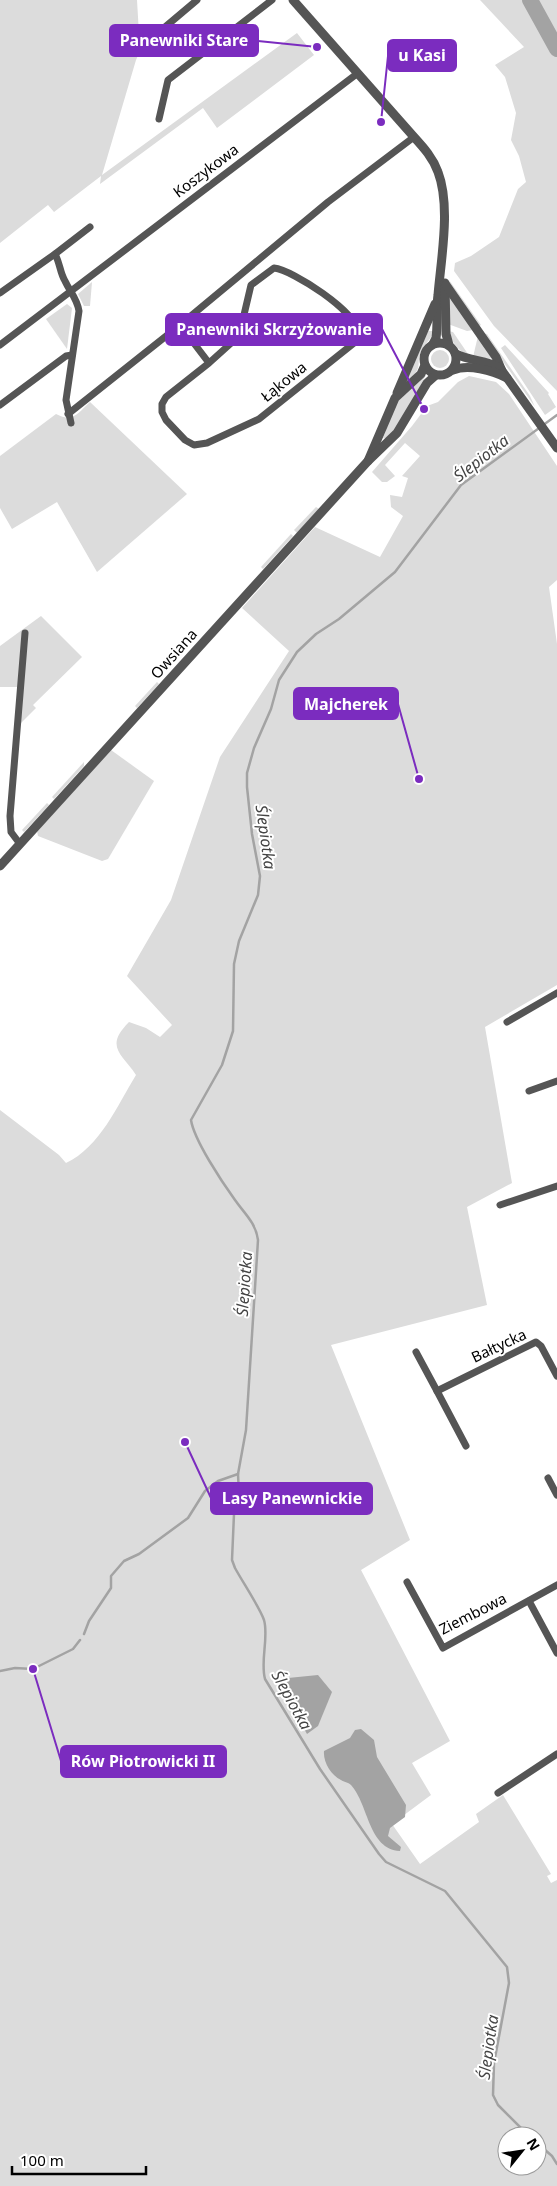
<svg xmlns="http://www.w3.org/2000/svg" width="557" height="2186" font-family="'Noto Sans',sans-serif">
<rect width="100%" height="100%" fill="#fff"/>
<!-- green -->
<g fill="#dcdcdc" fill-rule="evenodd">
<path d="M 0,0 L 137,0 L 140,51 L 136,60 L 102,175 L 297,33 L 314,55 L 217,128 L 203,108 L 100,184 L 101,176 L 54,212 L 48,205 L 0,243 Z"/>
<path d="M 480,0 L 528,0 L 557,57 L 557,391 L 494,326 L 454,271 L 455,263 L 471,256 L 499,237 L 518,189 L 526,182 L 519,156 L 511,140 L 516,113 L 505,77 L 495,65 L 524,47 Z"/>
<path d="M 534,0 L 557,0 L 557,45 Z"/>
<path d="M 449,280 L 481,325 L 479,326 L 451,286 Z"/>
<path d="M 92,282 L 90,306 L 84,306 L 78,294 Z"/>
<path d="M 452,299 L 473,330 L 467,331 L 448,324 L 449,300 Z"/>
<path d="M 67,304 L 72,308 L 67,349 L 46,319 Z"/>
<path d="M 428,331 L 435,331 C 431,338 427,342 423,348 C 413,363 427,365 406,383 Z"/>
<path d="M 448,331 L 453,332 L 468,354 L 468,356 C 458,350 452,343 448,331 Z"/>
<path d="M 483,333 L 487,334 L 530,396 L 535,407 Z"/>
<path d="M 478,336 L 491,357 L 490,359 L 473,357 Z"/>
<path d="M 505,345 L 549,393 L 548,394 L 556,407 L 545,415 L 501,348 Z"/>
<circle cx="440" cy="359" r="9"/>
<path d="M 426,375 L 400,424 L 387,439 L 383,438 L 397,400 Z"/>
<path d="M 469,376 L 496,382 L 509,394 L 557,466 L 557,580 L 549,587 L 557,644 L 557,985 L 485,1027 L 512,1183 L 467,1207 L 487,1305 L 331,1345 L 410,1540 L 361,1570 L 450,1741 L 412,1763 L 431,1795 L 392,1824 L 420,1864 L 479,1822 L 476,1814 L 503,1795 L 551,1874 L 547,1876 L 551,1883 L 557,1880 L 557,2186 L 0,2186 L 0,1110 L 59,1155 L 66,1163 C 100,1147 117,1106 136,1075 C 122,1054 104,1047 129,1022 L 146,1028 L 160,1037 L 172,1025 L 127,976 L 171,900 L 220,757 L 289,651 L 242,608 L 315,527 L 380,557 L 403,516 L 391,507 L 390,495 L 402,497 L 408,478 L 402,476 L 420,456 L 405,443 L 385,465 L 395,476 L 387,482 L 382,482 L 372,472 L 412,426 L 427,406 L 438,402 L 458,382 ZM 507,2136 L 537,2136 L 537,2166 L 507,2166 Z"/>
<path d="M 90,402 L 187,494 L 97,572 L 57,502 L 12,529 L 0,508 L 0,456 L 56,414 C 73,423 78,413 90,402 Z"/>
<path d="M 316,507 L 319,509 L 297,533 L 294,530 Z"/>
<path d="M 291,534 L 293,536 L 263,569 L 261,567 Z"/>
<path d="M 41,616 L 82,657 L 33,705 L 36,708 L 19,725 L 17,687 L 0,687 L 0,646 Z"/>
<path d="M 157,682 L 159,684 L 137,708 L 135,706 Z"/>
<path d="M 111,750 L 154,781 L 108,859 L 102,861 L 38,836 L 37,831 Z"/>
<path d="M 84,762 L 84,766 L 54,799 L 52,797 Z"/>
<path d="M 47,803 L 49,805 L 24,832 L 22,830 Z"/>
</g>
<!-- water -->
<g fill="#a3a3a3">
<path d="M 318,1675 L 332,1692 L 318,1726 L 307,1734 L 277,1681 L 288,1678 Z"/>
<path d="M 361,1729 L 374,1740 L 377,1757 L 406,1805 L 405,1817 L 390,1828 L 388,1836 L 401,1847 L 400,1851 C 368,1849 369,1805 351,1785 C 348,1782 344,1782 341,1780 C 331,1775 323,1762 324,1751 L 350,1738 L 355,1730 Z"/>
</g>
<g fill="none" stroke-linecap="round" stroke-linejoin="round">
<!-- stream -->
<g stroke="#a3a3a3" stroke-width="2.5">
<path d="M 84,1634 L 89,1621 L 111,1588 L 111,1576 L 124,1561 L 139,1554 L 188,1518 L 205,1491 L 218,1481 L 238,1474"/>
<path d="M 0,1671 L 15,1668 L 33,1669 L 73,1649 L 80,1640"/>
<path d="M 529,2136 L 498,2105 L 493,2095 L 494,2063 L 509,1983 L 507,1967 L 445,1891 L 386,1862 L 379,1854 L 320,1769 L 265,1679 C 260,1661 269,1637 264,1620 C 260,1608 242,1581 235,1568 L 232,1560 L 234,1514 L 239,1495 L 238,1474 L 246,1430 L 258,1240 C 256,1223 244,1213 235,1200 C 222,1182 194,1140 191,1120 L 222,1065 L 233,1031 L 234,964 L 239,941 L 258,895 L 260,876 L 252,834 L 247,787 L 247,773 L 254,748 L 271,709 L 279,680 L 297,652 L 316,634 L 339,619 L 395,572 L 461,485 L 557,415"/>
<path d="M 537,2143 L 552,2156 L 557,2164"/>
</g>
<!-- river -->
<path stroke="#a3a3a3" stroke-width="16" d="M 530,0 L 557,49"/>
<!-- minor -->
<g stroke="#555" stroke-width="7">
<path d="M 135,43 L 144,43 L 152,38 L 197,0"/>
<path d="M 159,119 L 168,80 L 272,0"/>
<path d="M 55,254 C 60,263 60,273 65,281 C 70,292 77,298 79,311 L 66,400 L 71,423"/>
<path d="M 0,293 L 55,254 L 90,227"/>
<path d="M 180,325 L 209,363 L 166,397 L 162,404 L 162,412 L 166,420 L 185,440 L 194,445 L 207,443 L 259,419 L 354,343 C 356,339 358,337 358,332 C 357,312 293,270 274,268 L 251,285 L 239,336 L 209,363"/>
<path d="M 0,345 L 358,73"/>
<path d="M 0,405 L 66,356 L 72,355"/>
<path d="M 68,414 L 180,325 L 328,202 L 414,137"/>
<path d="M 20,844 L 11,832 L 10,816 L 25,633"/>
<path d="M 507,1022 L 557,993"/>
<path d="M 529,1091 L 557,1081"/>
<path d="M 500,1205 L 557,1186"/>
<path d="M 416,1352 L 437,1391"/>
<path d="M 466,1446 L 437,1391 L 536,1342 L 541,1346 L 557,1376"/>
<path d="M 548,1478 L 557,1495"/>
<path d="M 407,1582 L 443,1648 L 557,1585"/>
<path d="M 529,1601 L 557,1653"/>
<path d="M 498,1793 L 557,1754"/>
</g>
<!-- tertiary -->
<g stroke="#555" stroke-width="9">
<path d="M 293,0 L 414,137 C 424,148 433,158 438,172 C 451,206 441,259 438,295 C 436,309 438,324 436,338 L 433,344"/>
<path d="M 445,283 L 446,334 L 449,345"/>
<path d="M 446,285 L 496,357 L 502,371"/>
<circle cx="440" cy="359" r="16"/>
<path d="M 456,354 C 470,361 486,360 500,368 L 557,448"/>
<path d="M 453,370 C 468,364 492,370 507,378"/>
<path d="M 397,393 L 435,304"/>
<path d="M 368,461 L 395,398 L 421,374 L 425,365"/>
<path d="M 0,866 L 368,461 L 397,433 L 427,383 L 436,375"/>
</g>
</g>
<g text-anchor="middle" stroke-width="4" stroke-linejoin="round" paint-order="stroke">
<!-- street labels -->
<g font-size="15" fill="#000" stroke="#fff">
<text transform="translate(206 171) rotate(-37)" y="5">Koszykowa</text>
<text transform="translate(284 382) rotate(-39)" y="5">Łąkowa</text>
<text transform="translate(174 654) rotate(-48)" y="5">Owsiana</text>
<text transform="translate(499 1346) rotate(-25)" y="5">Bałtycka</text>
<text transform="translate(473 1614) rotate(-27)" y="5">Ziembowa</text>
</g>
<!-- water labels -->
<g font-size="16" font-style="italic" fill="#444" stroke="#fff">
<text transform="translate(481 458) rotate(-38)" y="6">Ślepiotka</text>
<text transform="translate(266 837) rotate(82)" y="6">Ślepiotka</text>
<text transform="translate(244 1284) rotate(-86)" y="6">Ślepiotka</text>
<text transform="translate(292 1700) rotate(61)" y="6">Ślepiotka</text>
<text transform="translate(488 2047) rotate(-82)" y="6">Ślepiotka</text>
</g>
</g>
<!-- callouts -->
<path fill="none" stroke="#7b2cbf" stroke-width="2" d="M317 47L258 41M381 122L388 56M424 409L382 329M419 779L398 704M185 1442L211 1498M33 1669L61 1761"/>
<g fill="#7b2cbf" stroke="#fff" stroke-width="2">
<circle cx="317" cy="47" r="5"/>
<circle cx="381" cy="122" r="5"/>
<circle cx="424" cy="409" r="5"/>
<circle cx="419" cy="779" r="5"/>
<circle cx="185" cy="1442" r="5"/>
<circle cx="33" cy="1669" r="5"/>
</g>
<g fill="#7b2cbf" stroke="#7b2cbf" stroke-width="2">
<rect x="110" y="25" width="148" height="31" rx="5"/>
<rect x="388" y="40" width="68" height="31" rx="5"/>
<rect x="166" y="314" width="216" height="31" rx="5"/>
<rect x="294" y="688" width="104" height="31" rx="5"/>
<rect x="211" y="1483" width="161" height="31" rx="5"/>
<rect x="61" y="1746" width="165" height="31" rx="5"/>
</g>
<g font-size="16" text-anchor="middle" font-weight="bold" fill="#fff">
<text x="184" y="46">Panewniki Stare</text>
<text x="422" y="61">u Kasi</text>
<text x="274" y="335">Panewniki Skrzyżowanie</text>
<text x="346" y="710">Majcherek</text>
<text x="292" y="1504">Lasy Panewnickie</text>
<text x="143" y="1767">Rów Piotrowicki II</text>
</g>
<!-- north arrow -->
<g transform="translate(522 2151) rotate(60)"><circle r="24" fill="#ffffff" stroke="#999999"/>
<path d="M0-4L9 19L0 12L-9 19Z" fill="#000000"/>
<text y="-8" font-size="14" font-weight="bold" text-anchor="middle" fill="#000000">N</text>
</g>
<!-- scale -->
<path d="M12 2166v8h134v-8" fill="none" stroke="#000000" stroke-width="2.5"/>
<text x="20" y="2166" font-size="15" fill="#000000" stroke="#ffffff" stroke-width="4" paint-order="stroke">100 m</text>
</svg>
